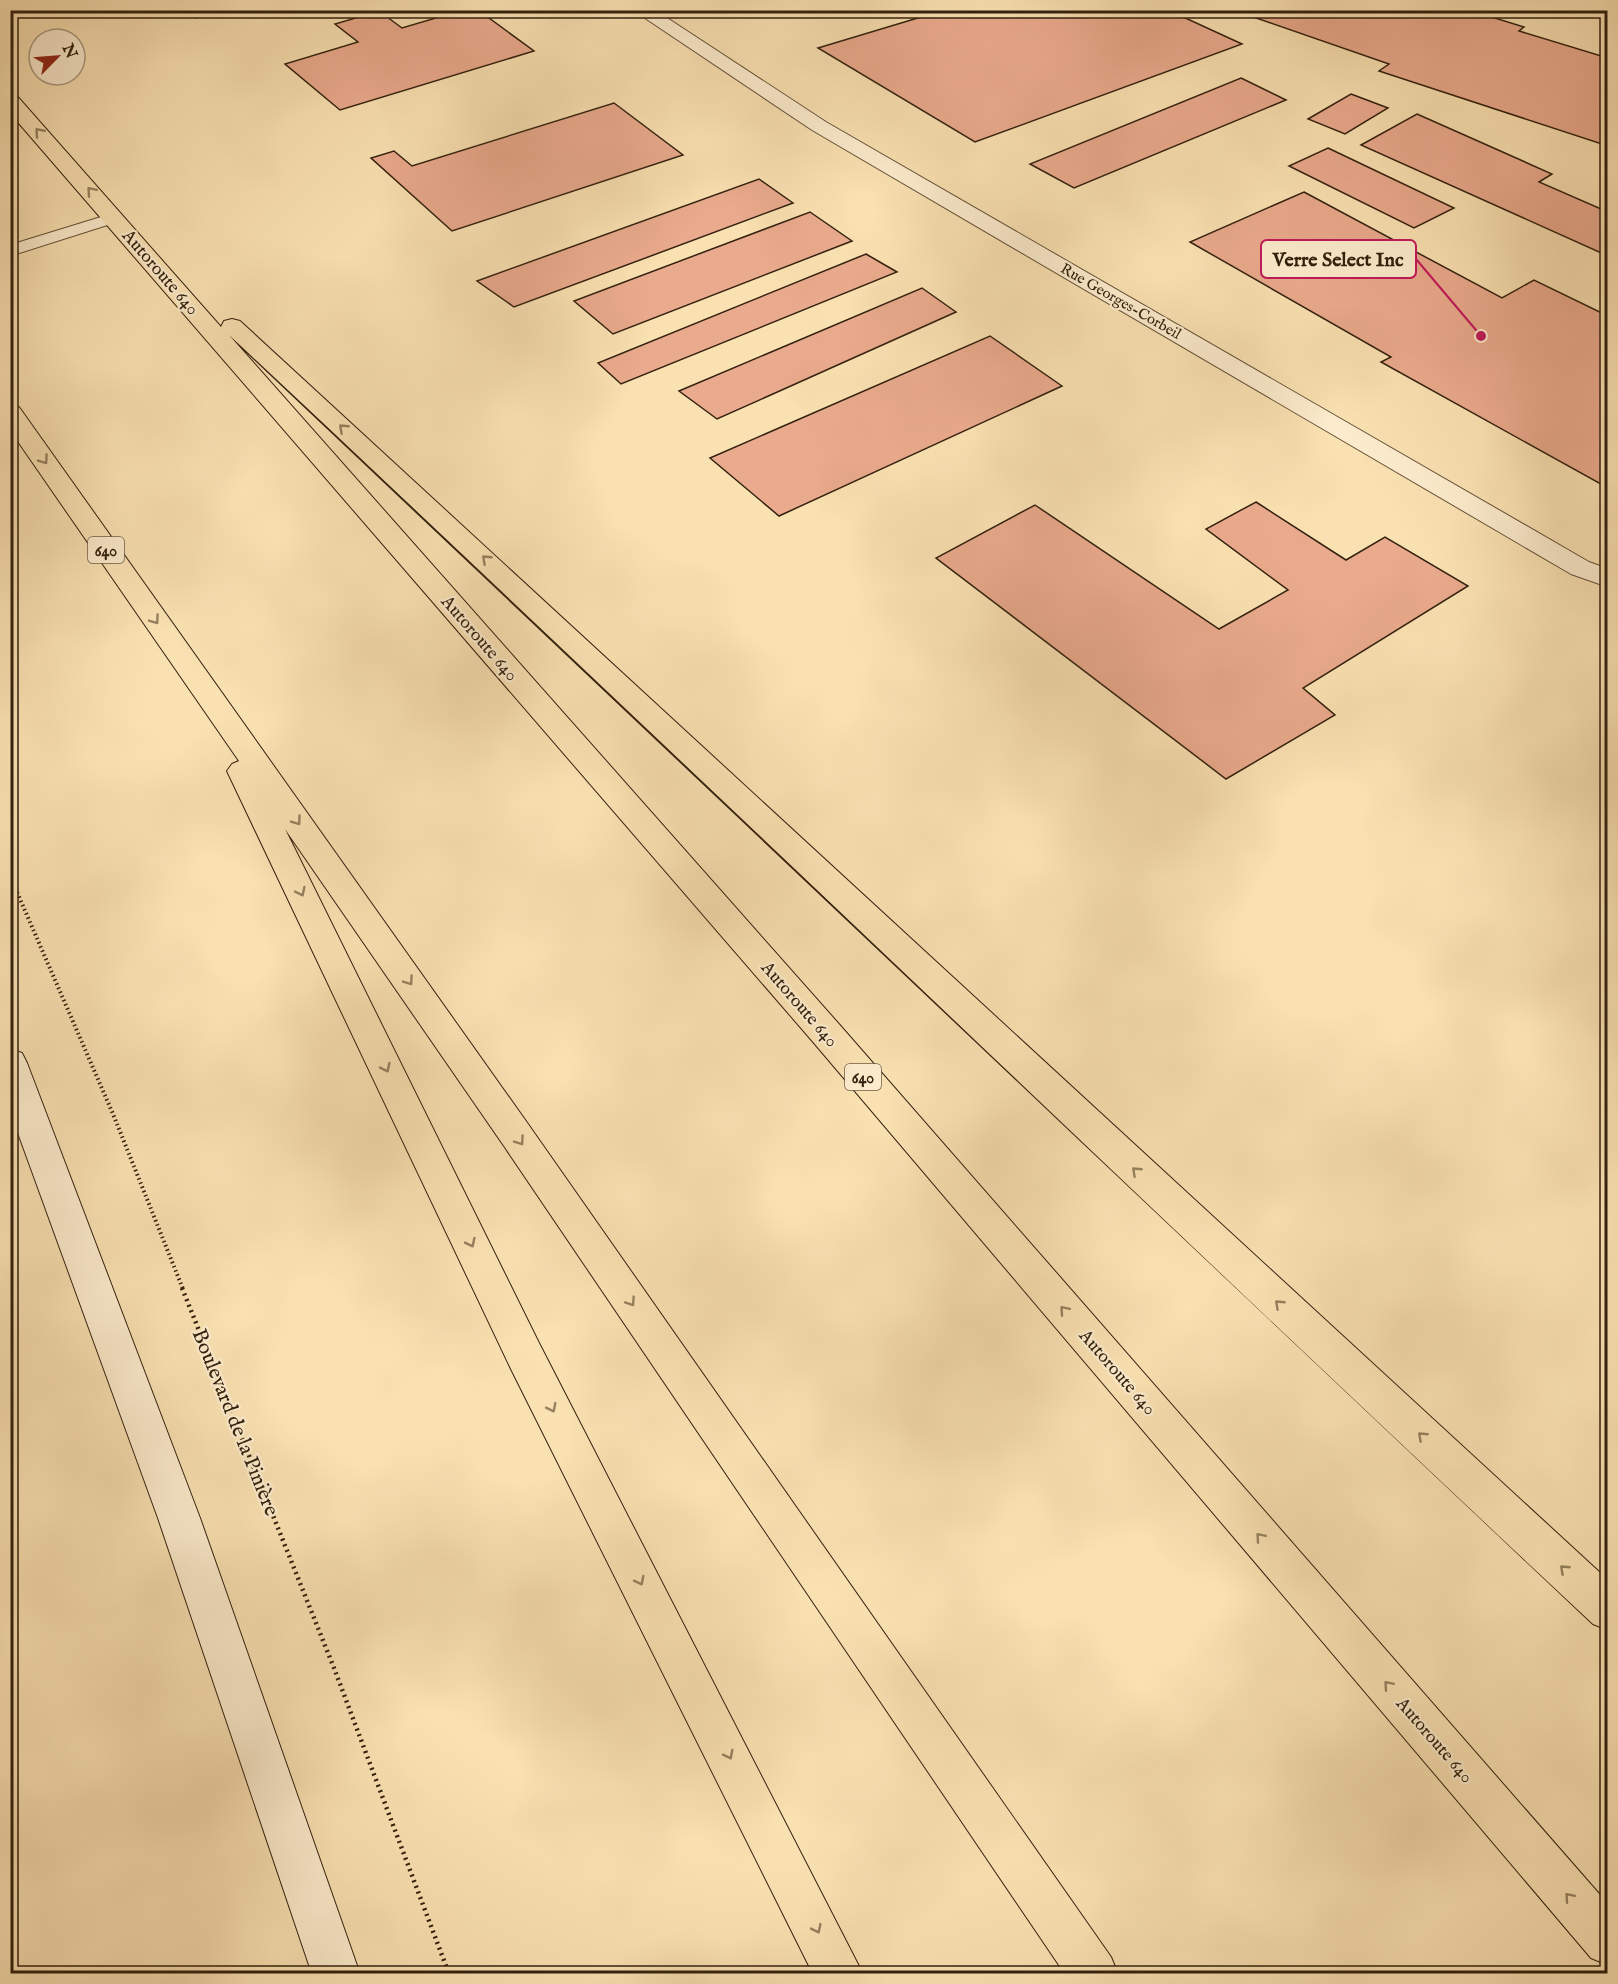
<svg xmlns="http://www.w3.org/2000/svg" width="1618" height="1984" font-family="'IM FELL English',serif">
<rect width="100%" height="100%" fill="#fae1b2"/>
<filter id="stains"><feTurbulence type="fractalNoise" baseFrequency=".00333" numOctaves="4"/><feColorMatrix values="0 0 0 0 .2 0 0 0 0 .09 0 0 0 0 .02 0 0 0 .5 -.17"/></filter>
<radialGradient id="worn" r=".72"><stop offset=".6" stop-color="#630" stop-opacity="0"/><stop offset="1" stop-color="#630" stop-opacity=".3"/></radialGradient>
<!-- building -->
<g fill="#eaaa8d" stroke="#32210e" stroke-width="1.5">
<path d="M 186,10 L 220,10 L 195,18 Z"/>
<path d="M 463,10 L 478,10 L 534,51 L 340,110 L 285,64 L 358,42 L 335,24 L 379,11 L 402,28 Z"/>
<path d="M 924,10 L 1168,10 L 1242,44 L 975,142 L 818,48 L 931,14 Z"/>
<path d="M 1233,10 L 1430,10 L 1450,17 L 1459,10 L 1469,10 L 1524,27 L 1519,31 L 1608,58 L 1608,146 L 1379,71 L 1389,64 Z"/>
<path d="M 1241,78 L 1286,100 L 1074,188 L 1030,164 Z"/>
<path d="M 1351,94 L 1388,108 L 1345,134 L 1308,119 Z"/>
<path d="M 614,103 L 683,155 L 452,231 L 371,158 L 394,151 L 412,166 Z"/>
<path d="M 1417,114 L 1552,174 L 1539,182 L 1608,212 L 1608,256 L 1361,145 Z"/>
<path d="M 1328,148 L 1454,208 L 1414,228 L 1289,166 Z"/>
<path d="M 759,179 L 793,203 L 514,307 L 477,281 Z"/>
<path d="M 1304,192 L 1502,298 L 1534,280 L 1608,316 L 1608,488 L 1381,362 L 1391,357 L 1190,242 Z"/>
<path d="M 810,212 L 852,241 L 613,334 L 574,301 Z"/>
<path d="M 866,254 L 897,272 L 621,384 L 598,363 Z"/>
<path d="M 922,288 L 956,312 L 717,419 L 679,391 Z"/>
<path d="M 990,336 L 1062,386 L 779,516 L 710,458 Z"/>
<path d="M 1256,502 L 1346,560 L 1385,537 L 1468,586 L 1303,688 L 1335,715 L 1226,779 L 936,558 L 1035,505 L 1219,629 L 1288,590 L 1206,529 Z"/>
</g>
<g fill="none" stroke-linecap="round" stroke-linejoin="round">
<!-- lane casing -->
<g stroke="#645137" stroke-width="2">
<path id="lane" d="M 114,213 L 120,215 L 122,218 L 120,221 L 10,256 L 10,245 Z"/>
</g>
<!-- street casing -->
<g stroke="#645137" stroke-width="2">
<path id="street" d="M 633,10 L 655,10 L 826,122 L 1589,562 L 1608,569 L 1608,587 L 1571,574 L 812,130 Z"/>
</g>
<!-- secondary casing -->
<g stroke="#32210e" stroke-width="2">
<path id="secondary" d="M 10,1049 L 22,1053 L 27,1063 L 200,1518 L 360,1974 L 312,1974 L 158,1518 L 10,1111 Z"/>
</g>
<!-- highway casing -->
<g stroke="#32210e" stroke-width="2">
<g id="highway">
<path d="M 10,94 L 17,96 L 221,327 L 224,321 L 232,319 L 240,321 L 1608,1580 L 1608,1630 L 1593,1624 C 1136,1197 686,761 229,335 L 838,1023 L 1608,1904 L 1608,1965 L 1591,1958 L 814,1043 L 10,113 Z"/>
<path d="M 10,405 L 19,407 L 528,1124 L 1111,1957 L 1118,1974 L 1065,1974 L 504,1146 L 285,829 L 539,1343 L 863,1974 L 813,1974 L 511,1369 L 227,771 L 232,764 L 239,761 L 10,430 Z"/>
</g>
</g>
<!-- path-far1 -->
<path stroke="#32210e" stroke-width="4" stroke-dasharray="1.5 3" stroke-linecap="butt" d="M 10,876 L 113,1114 L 183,1289"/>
<!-- path -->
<path stroke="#32210e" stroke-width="4.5" stroke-dasharray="2 4" stroke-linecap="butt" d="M 182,1288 L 334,1668 L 449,1974"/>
<!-- lane -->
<use href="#lane" fill="#fceccd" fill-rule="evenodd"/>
<!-- street -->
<use href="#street" fill="#fceccd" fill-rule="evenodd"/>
<!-- secondary -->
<use href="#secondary" fill="#fceccd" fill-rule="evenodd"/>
<!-- highway -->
<use href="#highway" fill="#fae1b2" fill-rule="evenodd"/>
</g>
<!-- one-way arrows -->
<defs><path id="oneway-chevron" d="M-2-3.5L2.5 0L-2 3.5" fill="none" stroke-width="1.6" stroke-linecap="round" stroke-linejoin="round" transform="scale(1.5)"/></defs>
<g stroke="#968160">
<use href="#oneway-chevron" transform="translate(39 132) rotate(-131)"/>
<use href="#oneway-chevron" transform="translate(91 191) rotate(-131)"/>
<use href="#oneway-chevron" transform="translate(343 428) rotate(-137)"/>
<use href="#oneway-chevron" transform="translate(44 460) rotate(55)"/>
<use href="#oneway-chevron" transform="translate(486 559) rotate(-137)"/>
<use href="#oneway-chevron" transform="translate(155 620) rotate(55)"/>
<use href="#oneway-chevron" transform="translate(297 821) rotate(54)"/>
<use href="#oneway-chevron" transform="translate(301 892) rotate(64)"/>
<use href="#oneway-chevron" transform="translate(409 981) rotate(55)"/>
<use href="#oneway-chevron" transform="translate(386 1068) rotate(64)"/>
<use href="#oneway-chevron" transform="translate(520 1141) rotate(55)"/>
<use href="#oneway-chevron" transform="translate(1136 1171) rotate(-137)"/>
<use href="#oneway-chevron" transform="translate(471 1243) rotate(64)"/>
<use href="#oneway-chevron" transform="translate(631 1302) rotate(56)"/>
<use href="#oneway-chevron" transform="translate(1279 1304) rotate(-137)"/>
<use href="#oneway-chevron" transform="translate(1064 1310) rotate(-131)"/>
<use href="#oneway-chevron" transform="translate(552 1408) rotate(63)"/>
<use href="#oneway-chevron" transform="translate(1422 1436) rotate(-137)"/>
<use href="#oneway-chevron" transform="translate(1260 1537) rotate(-131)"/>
<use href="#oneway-chevron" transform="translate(1564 1569) rotate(-137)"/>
<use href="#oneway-chevron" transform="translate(640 1581) rotate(63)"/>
<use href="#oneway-chevron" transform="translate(1388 1685) rotate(-131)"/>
<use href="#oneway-chevron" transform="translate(729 1755) rotate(63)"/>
<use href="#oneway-chevron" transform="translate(1569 1897) rotate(-131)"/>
<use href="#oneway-chevron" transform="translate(817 1929) rotate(64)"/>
</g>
<g text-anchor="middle" stroke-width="4.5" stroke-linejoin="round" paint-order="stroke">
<!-- far-street labels -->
<g font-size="15" fill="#32210e" stroke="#fceccd">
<text transform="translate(1121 301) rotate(30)" y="5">Rue Georges-Corbeil</text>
</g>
<!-- shield labels -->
<g fill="#fceccd" stroke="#6f5e47" stroke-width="1.5">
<rect x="88" y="537" width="36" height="26" rx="4.5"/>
<rect x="845" y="1064" width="36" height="26" rx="4.5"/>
</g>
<g font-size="16" font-weight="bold" fill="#32210e">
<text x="106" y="556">640</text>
<text x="863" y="1083">640</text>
</g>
<!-- street labels -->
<g font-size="18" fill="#32210e" stroke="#fceccd">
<text transform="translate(161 272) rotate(49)" y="6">Autoroute 640</text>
<text transform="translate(480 638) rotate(49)" y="6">Autoroute 640</text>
<text transform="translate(800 1004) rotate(49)" y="6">Autoroute 640</text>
<text transform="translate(1118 1372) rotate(49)" y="6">Autoroute 640</text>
<text transform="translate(1435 1740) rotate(49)" y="6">Autoroute 640</text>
</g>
<!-- near-street labels -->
<g font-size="21" fill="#32210e" stroke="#fceccd">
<text transform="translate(236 1422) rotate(68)" y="7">Boulevard de la Pinière</text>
</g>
</g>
<!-- callouts -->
<path fill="none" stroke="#c2185b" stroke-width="2" d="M1481 336L1416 259"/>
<circle fill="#c2185b" stroke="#fceccd" stroke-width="2" cx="1481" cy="336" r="6"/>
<rect fill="#fceccd" stroke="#c2185b" stroke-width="2" x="1261" y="240" width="155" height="38" rx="6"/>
<g font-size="20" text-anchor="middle" font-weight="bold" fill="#32210e">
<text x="1338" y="266">Verre Select Inc</text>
</g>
<!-- margin -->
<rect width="1618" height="1984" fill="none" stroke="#fae1b2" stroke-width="36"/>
<rect x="12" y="12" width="1594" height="1960" fill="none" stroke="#32210e" stroke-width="3"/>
<rect x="18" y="18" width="1582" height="1948" fill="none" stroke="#32210e" stroke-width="1.5"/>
<!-- north arrow -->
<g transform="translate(57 57) rotate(65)"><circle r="28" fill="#fceccd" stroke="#ab9b81" stroke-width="1.5"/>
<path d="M0-4.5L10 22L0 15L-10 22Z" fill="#8f2418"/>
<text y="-9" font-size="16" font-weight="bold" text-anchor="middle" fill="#32210e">N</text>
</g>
<rect width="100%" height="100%" filter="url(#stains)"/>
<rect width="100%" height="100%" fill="url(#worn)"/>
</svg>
